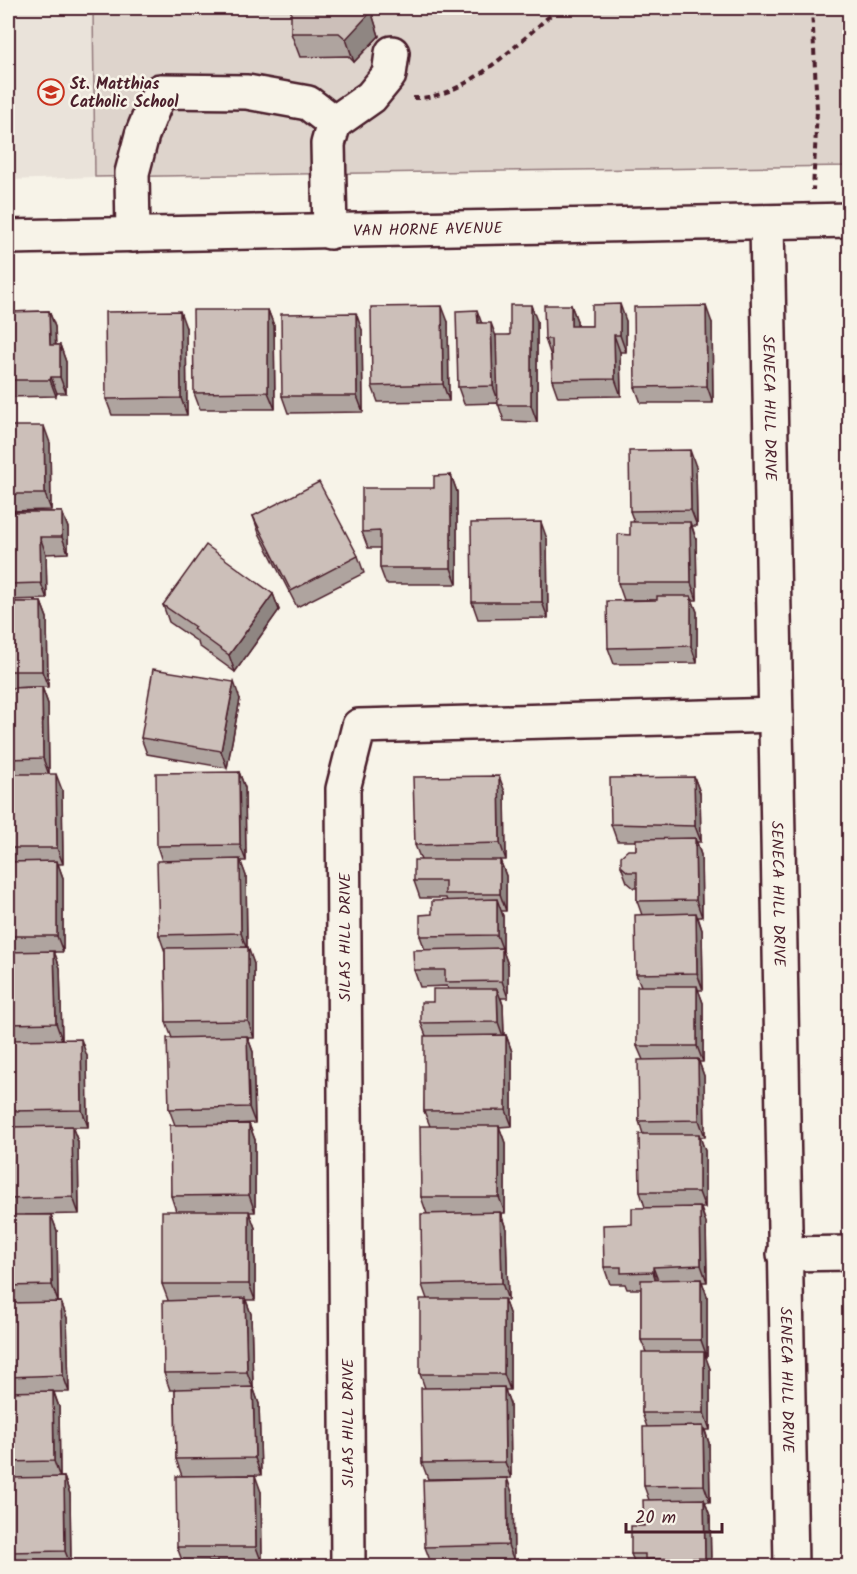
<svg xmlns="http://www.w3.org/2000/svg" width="857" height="1574" font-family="Kalam,sans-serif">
<rect width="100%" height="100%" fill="#f7f3e8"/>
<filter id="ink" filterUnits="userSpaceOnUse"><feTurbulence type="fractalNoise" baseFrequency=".0167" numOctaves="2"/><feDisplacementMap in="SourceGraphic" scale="12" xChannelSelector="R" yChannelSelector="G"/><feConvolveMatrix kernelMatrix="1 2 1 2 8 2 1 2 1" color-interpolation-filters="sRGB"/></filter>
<g filter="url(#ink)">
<!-- built -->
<path fill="#eae3da" d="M 8,8 L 93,8 L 95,177 L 8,180 Z"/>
<!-- green -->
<path fill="#ded4cc" stroke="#947a7c" stroke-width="1.5" d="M 93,8 L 849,8 L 849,166 L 95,177 Z"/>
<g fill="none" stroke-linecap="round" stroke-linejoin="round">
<!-- minor casing -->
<g stroke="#4a1f2b" stroke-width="38">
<g id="minor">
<path id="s1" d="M 767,222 L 791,1566"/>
<path d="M 330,232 L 328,144 L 334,123"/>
<path d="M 133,235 L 132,173 L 142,135 L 160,91 L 247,92 L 308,103 L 334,123 L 371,97 L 389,75 L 392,53"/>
<path id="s2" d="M 8,237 L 850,220"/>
<path d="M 784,1254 L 850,1253"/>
<path d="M 348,1566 L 343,789 L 359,726 L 776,715"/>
</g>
</g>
<!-- path -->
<g stroke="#4a1f2b" stroke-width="4" stroke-dasharray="6 4.5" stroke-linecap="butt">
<path d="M 812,8 L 817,110 L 813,190"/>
<path d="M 413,98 C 467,100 520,40 559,8"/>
</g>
<!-- minor -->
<use href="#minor" stroke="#f7f3e8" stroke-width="33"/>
</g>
<!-- wall -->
<g fill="#afa49f" stroke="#4a1f2b" stroke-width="1.5">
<path d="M 373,17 L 379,36 L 354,62 L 348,56 L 300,57 L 291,33 Z"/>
<path d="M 571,305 L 577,321 L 577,326 L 592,326 L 626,321 L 626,352 L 620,352 L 621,396 L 558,397 L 552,380 L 551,356 L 545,339 Z"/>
<path d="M 268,310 L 274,326 L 275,409 L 200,409 L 194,393 Z"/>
<path d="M 49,311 L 55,327 L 56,345 L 60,345 L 66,362 L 66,393 L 57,393 L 56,396 L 8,397 L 8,312 Z"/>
<path d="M 537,321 L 537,422 L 504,421 L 498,403 L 464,404 L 458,387 L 482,323 L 496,338 L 510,335 Z"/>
<path d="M 448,322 L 449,401 L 378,402 L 372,386 Z"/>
<path d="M 712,323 L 713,403 L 641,403 L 635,387 Z"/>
<path d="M 186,328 L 187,415 L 112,415 L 106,399 Z"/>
<path d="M 362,330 L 363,412 L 288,413 L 282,396 Z"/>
<path d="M 8,426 L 50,443 L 51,510 L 8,511 Z"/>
<path d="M 696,467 L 697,526 L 692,526 L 696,539 L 697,600 L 692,600 L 697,612 L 697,663 L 614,664 L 608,648 L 657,600 L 624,600 L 618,583 L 630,535 L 634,522 L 630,511 Z"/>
<path d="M 451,475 L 457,492 L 457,584 L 386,584 L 380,568 L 380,548 L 368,548 L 362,532 L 434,488 Z"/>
<path d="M 8,512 L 62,512 L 68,528 L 68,553 L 46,554 L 47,599 L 8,600 Z"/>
<path d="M 253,516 L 358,556 L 364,573 L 297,607 L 259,533 Z"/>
<path d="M 547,539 L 548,618 L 478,619 L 472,602 Z"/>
<path d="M 273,594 L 279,610 L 235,672 L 199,646 L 198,642 L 169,622 L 163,605 Z"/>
<path d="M 8,602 L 41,602 L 47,618 L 48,687 L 8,688 Z"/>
<path d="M 42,687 L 48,704 L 49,774 L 62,790 L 63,864 L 58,864 L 63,878 L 63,952 L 54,952 L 60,968 L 62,1039 L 87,1056 L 88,1127 L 72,1127 L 78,1142 L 79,1214 L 24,1215 L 51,1215 L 57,1231 L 58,1302 L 61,1302 L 67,1318 L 69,1392 L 54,1392 L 59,1407 L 60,1477 L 64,1477 L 70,1494 L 71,1566 L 8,1566 L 8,1127 L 11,1127 L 8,1117 L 8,688 Z"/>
<path d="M 240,699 L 227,768 L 147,754 L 141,738 Z"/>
<path d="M 239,772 L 245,788 L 246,861 L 240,861 L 246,876 L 247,947 L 254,964 L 254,1038 L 248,1038 L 253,1052 L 255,1123 L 205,1125 L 249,1124 L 255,1140 L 255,1212 L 249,1212 L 255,1228 L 255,1300 L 246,1300 L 251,1314 L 253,1387 L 259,1404 L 261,1475 L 182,1476 L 176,1459 L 175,1390 L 170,1390 L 164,1373 L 168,1300 L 162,1284 L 176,1211 L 171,1196 L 175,1125 L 169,1109 L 172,1038 L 166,1022 L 165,952 L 159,935 L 162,861 L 157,846 Z"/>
<path d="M 694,777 L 700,793 L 701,842 L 697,842 L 701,855 L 702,917 L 698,917 L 702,930 L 703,990 L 698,990 L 703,1003 L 703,1062 L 699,1062 L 704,1076 L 705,1137 L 700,1137 L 705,1151 L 705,1208 L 701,1208 L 706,1223 L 707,1282 L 702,1282 L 707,1296 L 707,1357 L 705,1357 L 710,1369 L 710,1430 L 705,1430 L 709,1443 L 710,1502 L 705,1502 L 710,1516 L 711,1566 L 636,1566 L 631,1554 L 644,1526 L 649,1500 L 644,1486 L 647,1427 L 642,1413 L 646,1352 L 641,1340 L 641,1289 L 627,1289 L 625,1284 L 610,1284 L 604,1267 L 632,1224 L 645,1207 L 640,1192 L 643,1134 L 639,1121 L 643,1060 L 637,1046 L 641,986 L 636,974 L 642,915 L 637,901 L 637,888 L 634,888 L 627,882 L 621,866 L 636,850 L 636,841 L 617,841 L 611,824 Z"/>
<path d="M 505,792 L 506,860 L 500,860 L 506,876 L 506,911 L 501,911 L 503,916 L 503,951 L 508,965 L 508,998 L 501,998 L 503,1005 L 504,1035 L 506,1035 L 512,1052 L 512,1126 L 499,1127 L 505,1143 L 505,1213 L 501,1213 L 506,1229 L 508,1300 L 504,1300 L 510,1316 L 510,1390 L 505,1390 L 510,1404 L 511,1478 L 428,1479 L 422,1463 L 425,1388 L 420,1374 L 427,1299 L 422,1285 L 427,1214 L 421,1197 L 430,1126 L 424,1111 L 426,1036 L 421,1023 L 433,1002 L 448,989 L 447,986 L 420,987 L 414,970 L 425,950 L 420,936 L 432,914 L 447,901 L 446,898 L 420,898 L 414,881 L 421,860 L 415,845 Z"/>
<path d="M 849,1376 L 849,1401 L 846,1390 Z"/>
<path d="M 261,1492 L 262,1563 L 250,1563 L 251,1566 L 166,1566 L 183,1563 L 177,1547 Z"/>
<path d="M 513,1495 L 514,1561 L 431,1563 L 425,1547 Z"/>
</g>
<!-- shaded-wall -->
<g fill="#8f8682" stroke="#4a1f2b" stroke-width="1.5">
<path d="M 365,8 L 373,8 L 373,17 L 379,36 L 354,62 L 346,39 Z"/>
<path d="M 620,304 L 626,321 L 626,352 L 620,335 Z"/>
<path d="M 531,305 L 537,321 L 537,422 L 531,405 Z"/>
<path d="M 571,305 L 577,321 L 577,343 L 571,326 Z"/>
<path d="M 442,306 L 448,322 L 449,401 L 443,384 Z"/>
<path d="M 706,306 L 712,323 L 713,403 L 707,386 Z"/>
<path d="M 268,310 L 274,326 L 275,409 L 268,392 Z"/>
<path d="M 477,310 L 483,327 L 478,323 Z"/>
<path d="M 49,311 L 55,327 L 56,362 L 50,345 Z"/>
<path d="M 180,311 L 186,328 L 187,415 L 181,398 Z"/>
<path d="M 356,313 L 362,330 L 363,412 L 357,396 Z"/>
<path d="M 491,323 L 497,339 L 499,403 L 493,386 Z"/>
<path d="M 614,335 L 620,352 L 621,396 L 615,379 Z"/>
<path d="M 60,345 L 66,362 L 66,393 L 60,377 Z"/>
<path d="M 51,377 L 57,393 L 56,396 L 50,380 Z"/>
<path d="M 44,426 L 50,443 L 51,510 L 45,494 Z"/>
<path d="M 690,450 L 696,467 L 697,526 L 691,510 Z"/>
<path d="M 451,475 L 457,492 L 457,584 L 451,568 Z"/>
<path d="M 62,512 L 68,528 L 68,553 L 62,537 Z"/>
<path d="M 541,522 L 547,539 L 548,618 L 542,602 Z"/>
<path d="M 690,522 L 696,539 L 697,600 L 691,583 Z"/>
<path d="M 40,537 L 46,554 L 47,599 L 41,583 Z"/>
<path d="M 273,594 L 279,610 L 235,672 L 229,655 Z"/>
<path d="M 691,596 L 697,612 L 697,663 L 691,646 Z"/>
<path d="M 41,602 L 47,618 L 48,687 L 42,671 Z"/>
<path d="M 234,682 L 240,699 L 227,768 L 221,751 Z"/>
<path d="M 42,687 L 48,704 L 49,775 L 43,758 Z"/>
<path d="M 239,772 L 245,788 L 246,861 L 240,845 Z"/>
<path d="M 56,774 L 62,790 L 63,864 L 57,848 Z"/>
<path d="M 499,776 L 505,792 L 506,860 L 500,843 Z"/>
<path d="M 694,777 L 700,793 L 701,842 L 695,826 Z"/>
<path d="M 695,838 L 701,855 L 702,917 L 696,900 Z"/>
<path d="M 240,859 L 246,876 L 247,950 L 241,933 Z"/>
<path d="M 500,860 L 506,876 L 506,911 L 500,894 Z"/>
<path d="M 57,861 L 63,878 L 63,952 L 57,936 Z"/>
<path d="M 497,899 L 503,916 L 503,951 L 497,935 Z"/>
<path d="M 696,913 L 702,930 L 703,990 L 697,973 Z"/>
<path d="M 248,947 L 254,964 L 254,1038 L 248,1021 Z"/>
<path d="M 502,948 L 508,965 L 508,998 L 502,981 Z"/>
<path d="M 54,951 L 60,968 L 62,1040 L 56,1023 Z"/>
<path d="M 697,986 L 703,1003 L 703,1062 L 697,1046 Z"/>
<path d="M 497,989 L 503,1005 L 504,1039 L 498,1022 Z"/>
<path d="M 506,1035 L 512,1052 L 512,1126 L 506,1110 Z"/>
<path d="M 247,1036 L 253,1052 L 255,1123 L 249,1107 Z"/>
<path d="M 81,1039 L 87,1056 L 88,1127 L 82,1110 Z"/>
<path d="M 698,1059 L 704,1076 L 705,1137 L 699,1120 Z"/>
<path d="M 249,1124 L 255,1140 L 255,1212 L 249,1195 Z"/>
<path d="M 72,1126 L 78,1142 L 79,1214 L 73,1197 Z"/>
<path d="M 499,1126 L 505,1143 L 505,1213 L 499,1197 Z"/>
<path d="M 699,1134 L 705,1151 L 705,1208 L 699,1192 Z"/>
<path d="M 700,1207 L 706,1223 L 707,1282 L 701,1265 Z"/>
<path d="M 249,1211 L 255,1228 L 255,1300 L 249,1284 Z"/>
<path d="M 500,1212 L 506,1229 L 508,1300 L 502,1283 Z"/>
<path d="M 51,1215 L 57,1231 L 58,1302 L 52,1285 Z"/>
<path d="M 653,1267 L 659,1283 L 659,1289 L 653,1272 Z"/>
<path d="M 701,1279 L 707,1296 L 707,1357 L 701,1340 Z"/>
<path d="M 245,1298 L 251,1314 L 253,1388 L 247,1372 Z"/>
<path d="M 504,1299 L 510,1316 L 510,1390 L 504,1374 Z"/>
<path d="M 61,1302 L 67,1318 L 69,1392 L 63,1375 Z"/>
<path d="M 704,1352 L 710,1369 L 710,1430 L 704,1413 Z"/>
<path d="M 253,1387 L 259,1404 L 261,1475 L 255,1458 Z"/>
<path d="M 504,1387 L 510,1404 L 511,1478 L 505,1462 Z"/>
<path d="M 53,1391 L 59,1407 L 60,1478 L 54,1461 Z"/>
<path d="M 703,1426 L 709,1443 L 710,1502 L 704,1485 Z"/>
<path d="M 255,1475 L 261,1492 L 262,1563 L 256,1547 Z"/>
<path d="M 64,1477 L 70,1494 L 71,1566 L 65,1551 Z"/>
<path d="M 507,1478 L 513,1495 L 514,1561 L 508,1545 Z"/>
<path d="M 704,1499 L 710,1516 L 711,1566 L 708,1566 L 705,1558 Z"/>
</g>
<!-- building -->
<g fill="#ccbfb9" stroke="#4a1f2b" stroke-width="1.5">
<path d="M 291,8 L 366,8 L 371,12 L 346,39 L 339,33 L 291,33 Z"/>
<path d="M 620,304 L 620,335 L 614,335 L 615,379 L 552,380 L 551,339 L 545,339 L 544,305 L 571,305 L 571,326 L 592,326 L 592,305 Z"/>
<path d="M 510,305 L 531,305 L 531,405 L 498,405 L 496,335 L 510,335 Z"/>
<path d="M 442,306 L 443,384 L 372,386 L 371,307 Z"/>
<path d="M 706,306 L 707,386 L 635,387 L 634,307 Z"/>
<path d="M 193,310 L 268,310 L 268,392 L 194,393 Z"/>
<path d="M 477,310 L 478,323 L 491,323 L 493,386 L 458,387 L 456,311 Z"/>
<path d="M 49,311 L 50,345 L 60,345 L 60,377 L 51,377 L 50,380 L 8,380 L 8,312 Z"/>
<path d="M 180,311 L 181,398 L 106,399 L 105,312 Z"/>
<path d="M 356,313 L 357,396 L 282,396 L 281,314 Z"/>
<path d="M 8,426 L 44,426 L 45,494 L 8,494 Z"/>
<path d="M 690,450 L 691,510 L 630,511 L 629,451 Z"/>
<path d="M 451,475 L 451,568 L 380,568 L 380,531 L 362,532 L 362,488 L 434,488 L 434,476 Z"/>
<path d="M 319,482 L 358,556 L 291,591 L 253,516 Z"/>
<path d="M 8,512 L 62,512 L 62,537 L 40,537 L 41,583 L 8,584 Z"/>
<path d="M 541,522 L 542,602 L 472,602 L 471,523 Z"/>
<path d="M 630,522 L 690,522 L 691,583 L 618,583 L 618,534 L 630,535 Z"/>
<path d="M 206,545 L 273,594 L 229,655 L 193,629 L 195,627 L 163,605 Z"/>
<path d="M 657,596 L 691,596 L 691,646 L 608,648 L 607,601 L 657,600 Z"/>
<path d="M 8,602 L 41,602 L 42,671 L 8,671 Z"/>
<path d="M 153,669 L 234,682 L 221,751 L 141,738 Z"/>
<path d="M 42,687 L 43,758 L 8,759 L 8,688 Z"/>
<path d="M 239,772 L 240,845 L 157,846 L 156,773 Z"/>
<path d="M 8,774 L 56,774 L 57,848 L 8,848 Z"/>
<path d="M 499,776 L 500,843 L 415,845 L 413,777 Z"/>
<path d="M 694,777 L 695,826 L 611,824 L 610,778 Z"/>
<path d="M 695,838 L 696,900 L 637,901 L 637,872 L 628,872 L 621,866 L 621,856 L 628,850 L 636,850 L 636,839 Z"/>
<path d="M 240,859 L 241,933 L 159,935 L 157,861 Z"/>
<path d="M 414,860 L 500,860 L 500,894 L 445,894 L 445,881 L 414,881 Z"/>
<path d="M 57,861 L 57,936 L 8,936 L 8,862 Z"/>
<path d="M 497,899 L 497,935 L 420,936 L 420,915 L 432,914 L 432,901 Z"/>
<path d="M 696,913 L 697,973 L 636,974 L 635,915 Z"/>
<path d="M 248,947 L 248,1021 L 166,1022 L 165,948 Z"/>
<path d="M 502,948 L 502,981 L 445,982 L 445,970 L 414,970 L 413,950 Z"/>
<path d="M 54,951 L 56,1023 L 8,1024 L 8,952 Z"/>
<rect x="637" y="986" width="60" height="60"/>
<path d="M 433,989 L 497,989 L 498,1022 L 421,1023 L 421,1002 L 433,1002 Z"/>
<path d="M 506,1035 L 506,1110 L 424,1111 L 424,1036 Z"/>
<path d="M 247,1036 L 249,1107 L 169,1109 L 167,1038 Z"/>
<path d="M 81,1039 L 82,1110 L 8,1111 L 8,1040 Z"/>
<path d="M 698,1059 L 699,1120 L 639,1121 L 638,1060 Z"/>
<path d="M 249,1124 L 249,1195 L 171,1196 L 170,1125 Z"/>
<path d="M 72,1126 L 73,1197 L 8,1199 L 8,1127 Z"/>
<path d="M 420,1126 L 499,1126 L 499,1197 L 421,1197 Z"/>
<path d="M 639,1134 L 699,1134 L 699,1192 L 640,1192 Z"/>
<path d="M 700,1207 L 701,1265 L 653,1267 L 653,1272 L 621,1273 L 621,1267 L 604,1267 L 603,1225 L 632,1224 L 632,1208 Z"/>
<rect x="162" y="1211" width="87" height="73"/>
<path d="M 500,1212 L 502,1283 L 422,1285 L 421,1214 Z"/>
<path d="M 8,1215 L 51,1215 L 52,1285 L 8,1286 Z"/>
<path d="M 701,1279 L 701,1340 L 641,1340 L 641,1280 Z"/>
<path d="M 245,1298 L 247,1372 L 164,1373 L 163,1301 Z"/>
<rect x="420" y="1299" width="84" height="75"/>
<path d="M 61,1302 L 63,1375 L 8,1377 L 8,1303 Z"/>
<rect x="642" y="1352" width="62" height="61"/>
<rect x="846" y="1376" width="3" height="14"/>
<path d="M 253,1387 L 255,1458 L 176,1459 L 175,1389 Z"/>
<path d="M 504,1387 L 505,1462 L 422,1463 L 421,1388 Z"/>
<path d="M 53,1391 L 54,1461 L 8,1462 L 8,1392 Z"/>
<path d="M 703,1426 L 704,1485 L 644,1486 L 643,1427 Z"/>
<path d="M 255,1475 L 256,1547 L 177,1547 L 176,1476 Z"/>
<path d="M 64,1477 L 65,1551 L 8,1552 L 8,1478 Z"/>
<path d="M 507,1478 L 508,1545 L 425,1547 L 423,1480 Z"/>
<path d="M 704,1499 L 705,1558 L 645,1559 L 645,1554 L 631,1554 L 631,1526 L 644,1526 L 643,1500 Z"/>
<path d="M 249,1561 L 249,1566 L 166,1566 L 166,1563 Z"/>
<path d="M 517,1563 L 518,1566 L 423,1566 Z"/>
</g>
</g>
<!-- icons -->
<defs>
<g id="school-ring" transform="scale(1.35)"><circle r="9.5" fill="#f7f3e8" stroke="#c8321e" stroke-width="1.5"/><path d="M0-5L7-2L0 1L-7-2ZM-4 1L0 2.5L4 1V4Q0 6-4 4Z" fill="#c8321e"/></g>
</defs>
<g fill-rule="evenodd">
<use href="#school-ring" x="51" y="92"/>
</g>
<g text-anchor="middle" stroke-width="5" stroke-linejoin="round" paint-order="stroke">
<!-- poi labels -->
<g font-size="16" font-weight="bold" fill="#4a1f2b" stroke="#f7f3e8" text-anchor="start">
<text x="70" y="89">St. Matthias<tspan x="70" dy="18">Catholic School</tspan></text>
</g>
<!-- street labels -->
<g font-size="16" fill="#4a1f2b" stroke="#f7f3e8">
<text dy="6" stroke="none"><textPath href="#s2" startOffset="420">VAN HORNE AVENUE</textPath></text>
<text dy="6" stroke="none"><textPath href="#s1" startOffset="186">SENECA HILL DRIVE</textPath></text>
<text dy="6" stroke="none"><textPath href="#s1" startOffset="672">SENECA HILL DRIVE</textPath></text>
<text transform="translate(344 937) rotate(-90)" y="6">SILAS HILL DRIVE</text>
<text dy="6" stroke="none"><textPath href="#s1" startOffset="1158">SENECA HILL DRIVE</textPath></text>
<text transform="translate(347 1423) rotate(-90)" y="6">SILAS HILL DRIVE</text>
</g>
</g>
<!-- margin -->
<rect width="857" height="1574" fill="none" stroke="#f7f3e8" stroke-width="30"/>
<rect x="15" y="15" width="827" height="1544" fill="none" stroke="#4a1f2b" stroke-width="2" filter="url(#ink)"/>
<!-- scale -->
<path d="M626 1523v9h96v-9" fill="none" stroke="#4a1f2b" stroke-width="3"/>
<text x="635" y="1523" font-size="18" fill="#4a1f2b" stroke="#f7f3e8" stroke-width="4.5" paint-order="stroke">20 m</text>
</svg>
